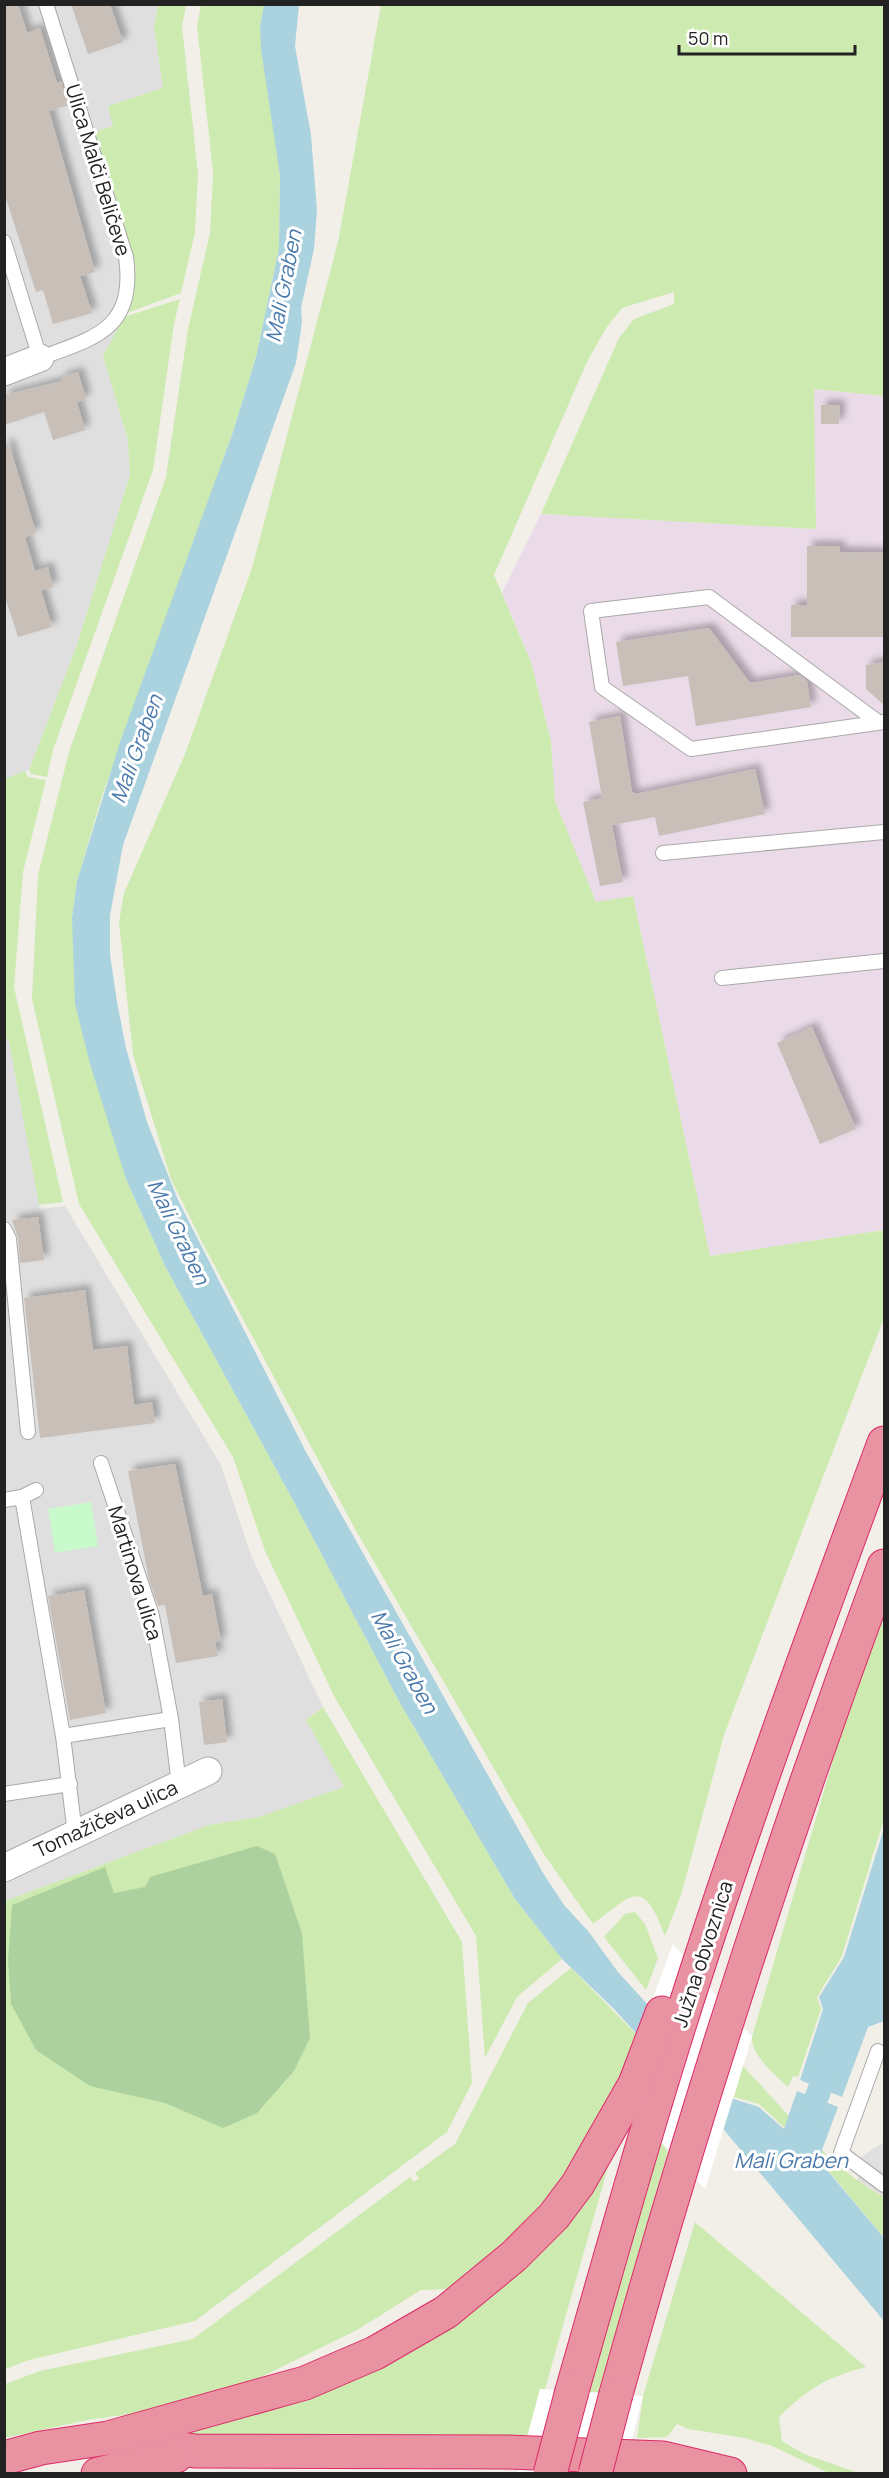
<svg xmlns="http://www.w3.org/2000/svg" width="889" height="2478" font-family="Manrope,sans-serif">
<defs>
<filter id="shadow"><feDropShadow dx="5.5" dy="-5.5" stdDeviation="3" flood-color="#0004"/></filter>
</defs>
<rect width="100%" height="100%" fill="#f2efe9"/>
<!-- residential -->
<g fill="#e0dfdf">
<path d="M 5,5 L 158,5 L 154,27 L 163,88 L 108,106 L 114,126 L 94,133 L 136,269 L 127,313 L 103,356 L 128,440 L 130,475 L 77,645 L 29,770 L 5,779 Z"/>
<path d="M 8,1034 L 40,1209 L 65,1206 L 221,1465 L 251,1555 L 323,1707 L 306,1720 L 345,1787 L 259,1817 L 209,1825 L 5,1901 L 4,1035 Z"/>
<path d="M 884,2142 L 884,2197 L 858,2181 L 858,2159 Z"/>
</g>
<!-- industrial -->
<path fill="#ebdbe8" d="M 814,389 L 884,396 L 884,1230 L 710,1256 L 633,896 L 596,903 L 555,801 L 551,741 L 531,662 L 502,593 L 541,514 L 816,529 Z"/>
<!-- grass -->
<g fill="#cdebb0">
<path d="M 158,5 L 186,5 L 182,27 L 198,173 L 195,232 L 181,293 L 127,313 L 136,269 L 94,132 L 113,126 L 108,106 L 163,88 L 154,27 Z"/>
<path d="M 201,5 L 264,5 L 260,26 L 280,176 L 279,249 L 256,357 L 233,432 L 102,796 L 77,881 L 72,918 L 126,1179 L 165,1266 L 294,1502 L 400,1703 L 515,1899 L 562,1959 L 517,1997 L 485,2058 L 476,1936 L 335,1698 L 265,1551 L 233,1457 L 79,1204 L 32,999 L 38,875 L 69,752 L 166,477 L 188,329 L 210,233 L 213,172 L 197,26 Z"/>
<path d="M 381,5 L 884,5 L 884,396 L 814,389 L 816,529 L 541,514 L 619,338 L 634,319 L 674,304 L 674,292 L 622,308 L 606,328 L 587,362 L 494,575 L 531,662 L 551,741 L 555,801 L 596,902 L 633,896 L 710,1256 L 884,1230 L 884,1318 L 724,1735 L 682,1892 L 665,1936 C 643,1878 635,1892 593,1924 L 543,1853 L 355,1529 L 203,1244 L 171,1179 L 133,1055 L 119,922 L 124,893 L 185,754 L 252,568 L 338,242 Z"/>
<path d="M 180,299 L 174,324 L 153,470 L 53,750 L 47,777 L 31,774 L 29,770 L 77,645 L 130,475 L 128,440 L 103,356 L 124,317 Z"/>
<path d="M 25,771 L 28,777 L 46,780 L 23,872 L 14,987 L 63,1202 L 39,1205 L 8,1036 L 4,1051 L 5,779 Z"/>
<path d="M 884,1605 L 884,1819 L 842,1956 L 817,1997 L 821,2009 L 798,2077 L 793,2076 L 788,2087 C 776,2075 751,2056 752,2037 L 852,1695 Z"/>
<path d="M 323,1707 L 462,1942 L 472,2083 L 447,2132 L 195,2321 L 29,2360 L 5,2369 L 5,1901 L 209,1825 L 259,1817 L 344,1787 L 306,1720 Z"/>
<path d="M 635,1912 L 645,1924 L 658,1958 L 646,1990 L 604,1937 L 625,1914 Z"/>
<path d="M 571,1968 L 640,2038 L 568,2173 L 536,2212 L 498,2251 L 453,2289 L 421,2290 L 357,2330 L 253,2381 L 130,2414 L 87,2420 L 5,2438 L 5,2384 L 40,2371 L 193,2339 L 410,2177 L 414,2182 L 419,2178 L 415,2173 L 455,2144 L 528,2003 Z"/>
<path d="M 743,2066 C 787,2112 829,2167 884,2197 L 884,2238 L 823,2164 L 759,2104 L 734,2097 Z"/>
<path d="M 660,2142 L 668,2151 L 599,2392 L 589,2392 Z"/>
<path d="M 612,2153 L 545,2389 L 540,2389 L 529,2439 L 158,2436 L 392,2355 Z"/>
<path d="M 695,2222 L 866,2367 C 825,2378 809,2388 779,2417 L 782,2441 L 804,2454 L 859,2473 L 829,2473 L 772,2446 L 745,2438 L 688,2429 L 677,2424 L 667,2437 L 637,2438 L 643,2396 Z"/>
</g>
<!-- forest -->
<path fill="#add19e" d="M 257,1846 L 275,1854 L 302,1933 L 310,2038 L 294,2071 L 257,2113 L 223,2128 L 165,2103 L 90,2086 L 36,2050 L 11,2004 L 8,1960 L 12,1905 L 105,1867 L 114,1893 L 145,1887 L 150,1877 Z"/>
<!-- park -->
<path fill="#c8facc" d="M 91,1502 L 98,1546 L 55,1553 L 48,1509 Z"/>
<!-- water -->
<g fill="#aad3df">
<path d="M 264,5 L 299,5 L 295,46 L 311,135 L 317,211 L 314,249 L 301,308 L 302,322 L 296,363 L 123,845 L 110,915 L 110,954 L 117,1002 L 126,1048 L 147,1122 L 178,1200 L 305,1450 L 543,1873 L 564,1905 L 588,1931 L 618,1972 L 734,2099 L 759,2107 L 784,2129 L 797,2091 L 838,2107 L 822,2150 L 822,2164 L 884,2238 L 884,2321 L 724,2130 L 614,2009 L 562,1959 L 515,1899 L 400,1703 L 294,1502 L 165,1266 L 126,1179 L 90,1064 L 75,1004 L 72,918 L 77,881 L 120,742 L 233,432 L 256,357 L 279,249 L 280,176 L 261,49 L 260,26 Z"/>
<path d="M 884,1828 L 884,2021 L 868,2027 L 842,2097 L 800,2080 L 823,2009 L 819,1997 L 844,1957 Z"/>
</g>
<!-- pier -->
<g fill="#fff">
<path d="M 673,1944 L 752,2037 L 705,2189 L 648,2128 L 636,2043 Z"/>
<path d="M 540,2389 L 643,2396 L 623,2473 L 517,2474 Z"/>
</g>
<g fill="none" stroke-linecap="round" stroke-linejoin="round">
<!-- canal -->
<path stroke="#aad3df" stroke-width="24" d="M 805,2128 L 831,2059"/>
</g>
<!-- building -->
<g fill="#c7bfb8" filter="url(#shadow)">
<path d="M 4,4 L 18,4 L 27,33 L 40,28 L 57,83 L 61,81 L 69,105 L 49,111 L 95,272 L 80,276 L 92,313 L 53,324 L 43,290 L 36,292 L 4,192 Z"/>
<path d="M 71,4 L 110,4 L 123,42 L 88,54 Z"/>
<path d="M 78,372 L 86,399 L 77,402 L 85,430 L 53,440 L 44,412 L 4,425 L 4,395 L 62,381 L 61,377 Z"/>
<path d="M 821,405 L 840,405 L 839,424 L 821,424 Z"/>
<path d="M 4,444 L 9,444 L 36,533 L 25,537 L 35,571 L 48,567 L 53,587 L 41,590 L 52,627 L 18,637 L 4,594 Z"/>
<path d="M 807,546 L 840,546 L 840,552 L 885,553 L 885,637 L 791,637 L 791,605 L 807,605 Z"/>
<path d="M 709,628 L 750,683 L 800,675 L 807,681 L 811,707 L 696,726 L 688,676 L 623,686 L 616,642 Z"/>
<path d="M 885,662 L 885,706 L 866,689 L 866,665 Z"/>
<path d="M 620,716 L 632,792 L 636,794 L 755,769 L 765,814 L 659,836 L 655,817 L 612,825 L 623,882 L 600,886 L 583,802 L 602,798 L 589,722 Z"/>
<path d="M 812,1027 L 856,1129 L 820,1144 L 777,1043 Z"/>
<path d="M 38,1217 L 44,1260 L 20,1263 L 18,1238 L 12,1220 Z"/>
<path d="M 85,1290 L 93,1350 L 127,1346 L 134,1405 L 152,1402 L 155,1423 L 40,1438 L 24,1298 Z"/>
<path d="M 175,1464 L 203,1596 L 212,1594 L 221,1642 L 215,1642 L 218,1656 L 176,1663 L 165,1605 L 158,1606 L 149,1580 L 128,1471 Z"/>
<path d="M 84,1590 L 106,1713 L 70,1720 L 48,1596 Z"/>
<path d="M 222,1699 L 227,1742 L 204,1745 L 199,1702 Z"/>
</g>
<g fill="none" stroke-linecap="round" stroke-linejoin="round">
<!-- service casing -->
<g stroke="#a9a9a9" stroke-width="16">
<g id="service">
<path d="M 4,242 L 40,358 C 95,338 136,329 126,257 L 46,4"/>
<path d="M 878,722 L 709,597 L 591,611 L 602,687 L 691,749 L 884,722"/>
<path d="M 663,853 L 884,832"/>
<path d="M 722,978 L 884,961"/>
<path d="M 4,1229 L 9,1239 L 28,1432"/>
<path d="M 101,1463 L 152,1616 L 171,1719 L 179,1785"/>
<path d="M 22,1497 L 63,1736 L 75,1834"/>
<path d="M 4,1500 L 22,1497 L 36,1490"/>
<path d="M 63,1736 L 171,1719"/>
<path d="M 4,1794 L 70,1784"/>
<path d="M 878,2051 L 841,2153 L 884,2185"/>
</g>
</g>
<!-- minor casing -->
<g stroke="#a9a9a9" stroke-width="29">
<g id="minor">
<path d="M 4,372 L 40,358"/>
<path d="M 4,1868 L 208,1771"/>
</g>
</g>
<!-- motorway casing -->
<g stroke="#dc2a67" stroke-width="35">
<g id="motorway">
<path d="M 572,2391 C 612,2251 651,2111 696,1973 C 754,1794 819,1619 884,1443"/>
<path d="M 616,2394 C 694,2114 783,1838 884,1566"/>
<path d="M 115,2439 L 195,2451 L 507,2452 L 663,2458 L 730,2474"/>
<path d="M 4,2458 L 41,2448 L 108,2438 L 305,2383 L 375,2353 L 446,2312 L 514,2256 L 554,2216 L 578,2184 L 635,2084 L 662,2013"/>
<path d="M 98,2474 L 176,2456"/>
</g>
</g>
<!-- service -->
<use href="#service" stroke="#fff" stroke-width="14"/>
<!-- minor -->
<use href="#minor" stroke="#fff" stroke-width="27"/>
<!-- motorway -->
<use href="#motorway" stroke="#e892a2" stroke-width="33"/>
<!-- motorway-bridge casing -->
<g stroke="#dc2a67" stroke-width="35" stroke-linecap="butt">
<g id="motorway-bridge">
<path d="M 550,2474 L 572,2391"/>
<path d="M 595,2474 L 616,2394"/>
</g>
</g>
<!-- motorway-bridge -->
<use href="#motorway-bridge" stroke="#e892a2" stroke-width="33"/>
</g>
<g text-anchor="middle" stroke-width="6" stroke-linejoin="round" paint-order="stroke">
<!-- street labels -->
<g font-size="20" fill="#222" stroke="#fff">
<text transform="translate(98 170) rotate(73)" y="7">Ulica Malči Beličeve</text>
<text transform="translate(135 1573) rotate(73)" y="7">Martinova ulica</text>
<text transform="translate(106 1819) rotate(-25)" y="7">Tomažičeva ulica</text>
<text transform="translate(703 1954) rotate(-72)" y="7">Južna obvoznica</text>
</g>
<!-- water labels -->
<g font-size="21" font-style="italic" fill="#4a7aab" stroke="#fff">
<text transform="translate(284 286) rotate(-79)" y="7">Mali Graben</text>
<text transform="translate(137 749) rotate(-70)" y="7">Mali Graben</text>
<text transform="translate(178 1232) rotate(64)" y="7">Mali Graben</text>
<text transform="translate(404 1662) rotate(61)" y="7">Mali Graben</text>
<text x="791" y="2168">Mali Graben</text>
</g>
</g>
<!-- border -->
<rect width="889" height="2478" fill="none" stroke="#222222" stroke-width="12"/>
<!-- scale -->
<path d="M679 45v9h176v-9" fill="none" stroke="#222222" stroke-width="3"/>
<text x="688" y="45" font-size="18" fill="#222222" stroke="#ffffff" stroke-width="4.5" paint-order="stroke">50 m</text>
</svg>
